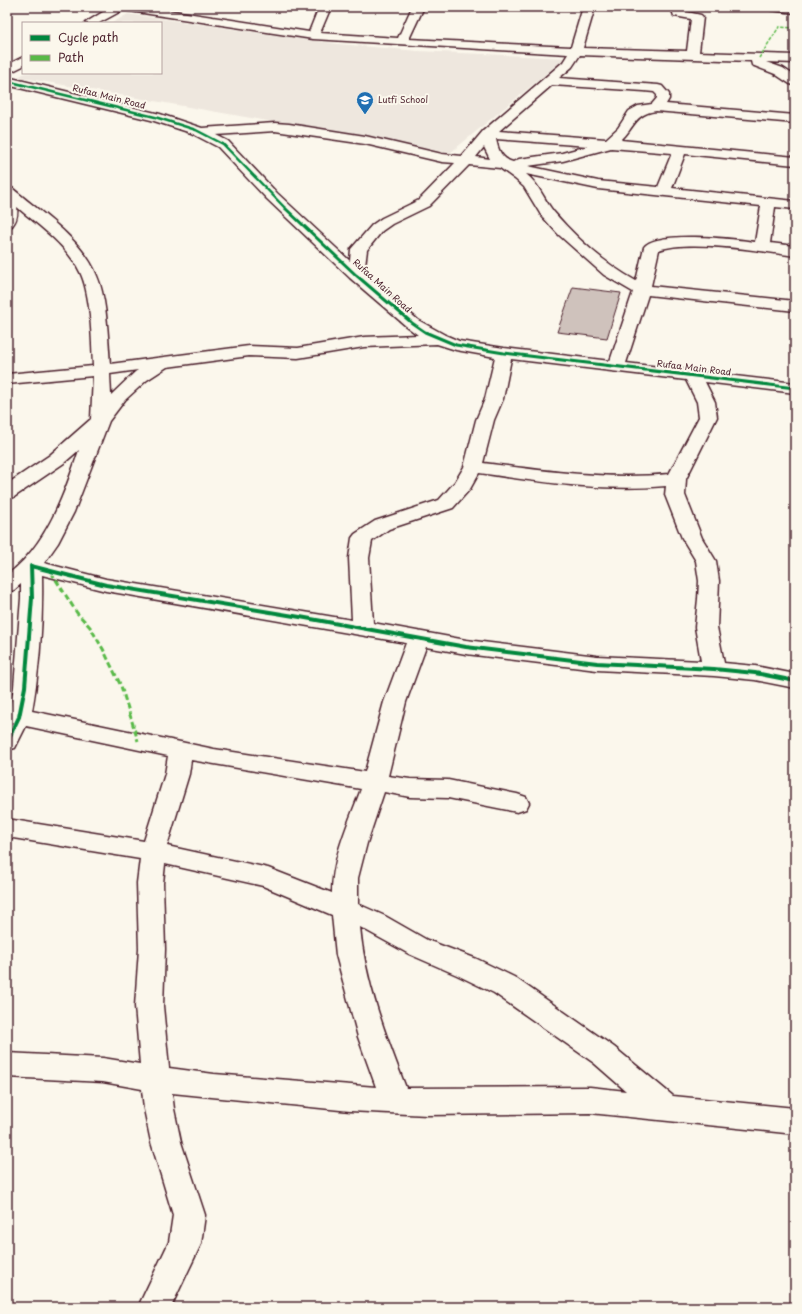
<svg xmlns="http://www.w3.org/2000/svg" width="802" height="1314" font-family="'Playpen Sans',sans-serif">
<rect width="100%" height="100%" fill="#fbf7ec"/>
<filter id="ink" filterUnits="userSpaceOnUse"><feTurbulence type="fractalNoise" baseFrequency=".025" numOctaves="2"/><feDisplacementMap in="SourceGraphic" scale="8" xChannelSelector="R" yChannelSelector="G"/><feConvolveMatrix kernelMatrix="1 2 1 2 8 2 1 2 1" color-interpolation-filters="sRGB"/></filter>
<g filter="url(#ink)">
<!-- built -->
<path fill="#eee7de" d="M 128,14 L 338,44 L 418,51 L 565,58 L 450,153 L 18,77 L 25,73 L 161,73 L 161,23 L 112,23 Z"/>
<!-- building -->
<path fill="#cfc2bc" stroke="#4a1f2b" d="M 573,287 L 621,293 L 607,338 L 557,332 Z"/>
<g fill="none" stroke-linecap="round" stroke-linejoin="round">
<!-- minor casing -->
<g stroke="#4a1f2b" stroke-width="3">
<g id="minor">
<path d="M 111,7 L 148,7 L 309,32 L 319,7 L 331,7 L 320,33 L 398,38 L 412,7 L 424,7 L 409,39 L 571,47 L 583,7 L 595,7 L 583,48 L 687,51 L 691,19 L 674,16 L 671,7 L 683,7 L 683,11 L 701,15 L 703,17 L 699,52 L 795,55 L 795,63 L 766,62 L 783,68 L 795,76 L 794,85 L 790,84 L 775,74 L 752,65 L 751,61 L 580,55 L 572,67 L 559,78 L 658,85 L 662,86 L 669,94 L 669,99 L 666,104 L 795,115 L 795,123 L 656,111 C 634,114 635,127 621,140 L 795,157 L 795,165 L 685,154 L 672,188 L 795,201 L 795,209 L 775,207 L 770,243 L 795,246 L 795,256 C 762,251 688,239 659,250 L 651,286 L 795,301 L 795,311 L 648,295 L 626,363 L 795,383 L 795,393 L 705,382 L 715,402 L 717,417 L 686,479 L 685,495 L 702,538 L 716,561 L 719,581 L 717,627 L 724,663 L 755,666 L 795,674 L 795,688 L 755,680 L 714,676 L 597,670 L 466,654 L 426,647 L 406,702 L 388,776 L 410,779 L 448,780 L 517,794 L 526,797 L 529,803 L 526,809 L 517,812 L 448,798 L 410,797 L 384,792 L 367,843 L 358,878 L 358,904 L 385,916 L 427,940 L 477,959 L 514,977 L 614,1047 L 673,1096 L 795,1108 L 795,1134 L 590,1113 L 427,1115 L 350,1111 L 172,1093 L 174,1109 L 181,1142 L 205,1215 L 201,1244 L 171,1307 L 138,1307 L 169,1242 L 173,1215 L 151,1142 L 144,1109 L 142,1089 L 103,1082 L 7,1077 L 7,1053 L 103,1058 L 140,1064 L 135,1006 L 139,949 L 137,883 L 140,859 L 7,837 L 7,819 L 144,841 L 165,774 L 168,756 L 26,726 L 15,748 L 7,750 L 7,706 L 10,707 L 14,687 L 21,598 L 21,584 L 14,590 L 7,592 L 7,575 C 46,546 64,496 79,450 L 64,463 L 14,497 L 7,499 L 7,484 L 50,455 L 91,419 L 93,376 L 7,384 L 7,374 L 93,366 C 92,341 91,294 80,272 C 67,245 39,226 17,207 C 18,215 17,220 12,226 L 7,227 L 7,187 L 12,188 C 40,212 83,240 97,276 C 107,299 108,338 110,364 L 249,346 L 298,348 L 364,337 L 418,335 L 406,326 L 350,278 L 267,199 L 218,147 L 191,133 L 151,120 L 7,85 L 7,77 L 160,114 L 202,128 L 275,123 L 289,124 L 365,136 L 442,154 L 462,156 L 483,131 L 563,62 L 568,54 L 313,39 L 123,10 L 99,23 L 85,23 ZM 552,85 L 644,91 L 654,92 L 657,95 L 657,98 L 652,104 L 638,106 L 629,111 L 618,128 L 606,139 L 499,131 ZM 275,131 L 365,144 L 442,162 L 455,163 L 419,200 L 382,218 L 372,225 L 351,249 L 350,261 L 277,193 L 228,141 L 216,135 ZM 496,139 L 588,146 L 562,153 L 519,159 L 513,162 C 501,159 498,149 496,139 ZM 484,147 L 490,159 L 476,157 ZM 611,148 L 672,153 L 658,187 L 598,181 L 528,166 L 563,161 ZM 469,165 L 500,168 L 515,179 L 524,187 L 541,215 L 559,235 L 604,275 L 633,292 L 610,361 L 504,348 L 459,341 L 445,335 L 418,320 L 364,274 L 367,250 L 382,231 L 392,224 L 429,206 ZM 526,174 L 598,189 L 761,206 L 755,242 C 735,239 656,230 644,247 L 636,281 C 605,264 576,238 553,211 C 543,198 539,184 526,174 ZM 437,344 L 456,350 L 495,357 L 485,399 L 476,420 L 464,467 L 455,482 L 439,500 L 375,521 L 355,534 L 352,538 L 349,558 L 352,620 L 106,579 L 44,563 L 58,543 L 74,512 L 109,421 L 125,400 L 147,380 L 167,367 L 249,356 L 298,358 L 364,347 ZM 511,359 L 686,380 L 697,402 L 699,417 L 669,474 C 606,480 546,471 483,463 L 494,420 L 503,399 ZM 138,370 L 135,372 L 111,395 L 110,374 ZM 479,473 C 542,482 603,492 666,486 L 665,495 L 682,538 L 696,561 L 699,581 L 698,599 L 695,627 L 701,661 L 597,656 L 466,640 L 373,623 L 369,558 L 372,541 L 389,529 L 453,508 L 470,489 ZM 42,575 L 106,591 L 406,643 L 384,702 L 365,772 L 214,749 L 32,711 C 40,667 43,620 42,575 ZM 191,760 L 361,789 C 349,822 332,857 332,893 L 268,868 L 167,846 L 189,774 ZM 165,864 L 263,886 L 332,915 L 336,955 L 358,1037 L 376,1087 L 214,1074 L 169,1068 L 163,1006 L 165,949 L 163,883 ZM 360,927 L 409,954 L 457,975 L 494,993 L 594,1063 L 626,1091 L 590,1087 L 406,1088 C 386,1036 365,983 360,927 Z"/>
<path d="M 765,7 L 795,7 L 795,13 L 771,10 Z"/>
<path d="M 23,57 L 23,66 L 7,74 L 7,65 Z"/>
</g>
</g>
<!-- minor -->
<use href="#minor" fill="#fbf7ec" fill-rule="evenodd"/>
<!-- quiet-far1 -->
<path stroke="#58b947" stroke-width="1.5" stroke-dasharray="3.5 1.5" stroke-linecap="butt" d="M 759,58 L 779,27 L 795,28"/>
<!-- quiet -->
<path stroke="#58b947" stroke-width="3" stroke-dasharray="6 3" stroke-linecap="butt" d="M 51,572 L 77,613 L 90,627 L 103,649 L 121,686 L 138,741"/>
<!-- cycleway-far2 casing -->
<g stroke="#fbf7ec" stroke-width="4">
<path id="cycleway-far2" d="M 7,81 L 155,117 L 196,130 L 223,144 L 286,209"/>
</g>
<!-- cycleway-far1 casing -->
<g stroke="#fbf7ec" stroke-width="5">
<path id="cycleway-far1" d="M 285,208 L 356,275 L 412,323 L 425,332 L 456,345 L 504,353 L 795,388"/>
</g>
<!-- cycleway casing -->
<g stroke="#fbf7ec" stroke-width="6">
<path id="cycleway" d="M 7,742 L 19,717 L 25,687 L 32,598 L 31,566 L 106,585 L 300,617 L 466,647 L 597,663 L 714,669 L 755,673 L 795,681"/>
</g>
<!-- cycleway-far2 -->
<use href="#cycleway-far2" stroke="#00873e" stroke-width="2.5"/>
<!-- cycleway-far1 -->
<use href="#cycleway-far1" stroke="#00873e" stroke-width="3"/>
<!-- cycleway -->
<use href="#cycleway" stroke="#00873e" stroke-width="4"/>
</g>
</g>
<!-- icons -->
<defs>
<g id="school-pin" transform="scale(0.9)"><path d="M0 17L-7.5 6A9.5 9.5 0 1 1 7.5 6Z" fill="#1f6fb2" stroke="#fbf7ec"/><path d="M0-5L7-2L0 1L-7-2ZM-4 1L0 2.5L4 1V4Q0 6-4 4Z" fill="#fff"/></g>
</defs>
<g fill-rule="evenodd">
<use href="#school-pin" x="365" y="100"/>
</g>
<g text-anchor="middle" stroke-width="4" stroke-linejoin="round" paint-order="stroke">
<!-- far-street labels -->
<g font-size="9" fill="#4a1f2b" stroke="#fbf7ec">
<text transform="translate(109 97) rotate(14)" y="3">Rufaa Main Road</text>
<text transform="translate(382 286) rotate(42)" y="3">Rufaa Main Road</text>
<text transform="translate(694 368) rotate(7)" y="3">Rufaa Main Road</text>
</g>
<!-- far-poi labels -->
<g font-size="9" fill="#4a1f2b" stroke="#fbf7ec" text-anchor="start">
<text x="378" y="103">Lutfi School</text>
</g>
</g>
<!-- margin -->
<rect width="802" height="1314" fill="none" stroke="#fbf7ec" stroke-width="24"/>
<rect x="12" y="12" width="778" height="1290" fill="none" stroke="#4a1f2b" stroke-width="1.5" filter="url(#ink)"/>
<!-- legend -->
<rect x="22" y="22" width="140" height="52" fill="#fbf7ec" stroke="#b4a19f"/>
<rect x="30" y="35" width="20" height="6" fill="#00873e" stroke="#b4a19f"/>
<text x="58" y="42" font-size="12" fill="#4a1f2b">Cycle path</text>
<rect x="30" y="55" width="20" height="6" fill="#58b947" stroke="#b4a19f"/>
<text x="58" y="62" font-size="12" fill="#4a1f2b">Path</text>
</svg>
